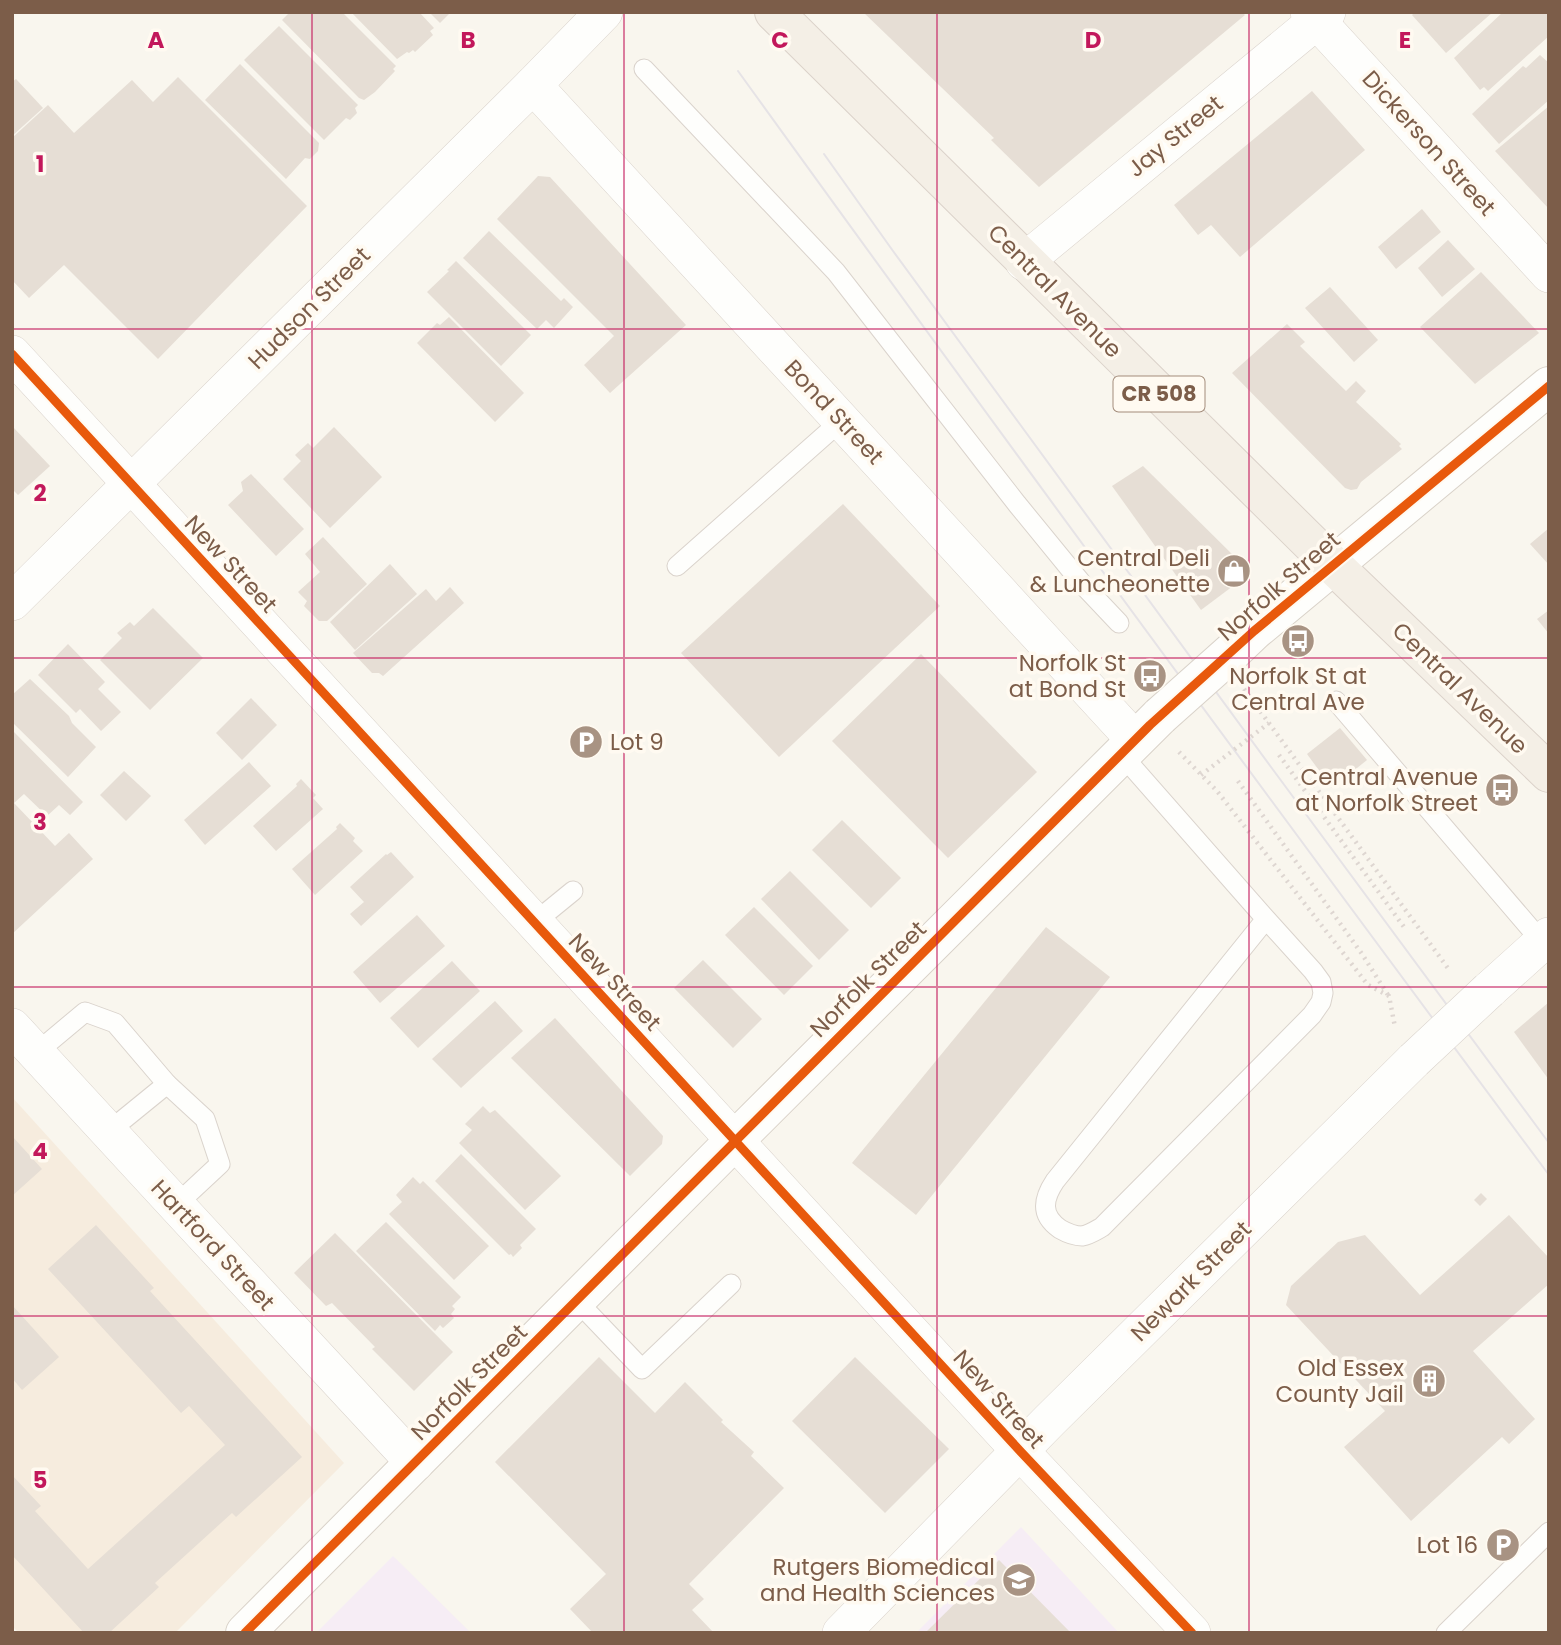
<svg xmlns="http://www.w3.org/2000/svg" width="1561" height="1645" font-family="Poppins,sans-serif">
<rect width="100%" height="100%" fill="#f9f6ee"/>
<!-- residential -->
<path fill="#f6ecde" d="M 12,1097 L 344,1463 L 175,1633 L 19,1633 L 12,1626 Z"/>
<!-- education -->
<g fill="#f6edf5">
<path d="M 1021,1527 L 1119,1633 L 916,1633 Z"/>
<path d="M 393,1556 L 471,1633 L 316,1633 Z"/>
</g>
<!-- building -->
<g fill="#e6ded5">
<path d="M 290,12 L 342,12 L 396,66 L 393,69 L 395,71 L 375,92 L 364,100 L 359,98 L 282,20 Z"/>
<path d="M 351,12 L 419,12 L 434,28 L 430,31 L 433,35 L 415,52 L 413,50 L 409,53 L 407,52 L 397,59 Z"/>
<path d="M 429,12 L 451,12 L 440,23 Z"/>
<path d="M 863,12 L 1242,12 L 1245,15 L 1039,187 L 991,140 L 994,138 Z"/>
<path d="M 1415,12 L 1493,12 L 1446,53 L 1412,15 Z"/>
<path d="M 1503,12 L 1549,12 L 1549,36 L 1488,91 L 1484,87 L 1480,90 L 1454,58 Z"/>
<path d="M 279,26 L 358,105 L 355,108 L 357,113 L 350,120 L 346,118 L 324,140 L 244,60 Z"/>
<path d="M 1540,55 L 1549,63 L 1549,100 L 1499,144 L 1472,114 L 1523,66 L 1526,68 Z"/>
<path d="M 240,64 L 319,143 L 318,151 L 310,159 L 305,158 L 286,179 L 205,100 Z"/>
<path d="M 178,77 L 307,206 L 158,359 L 64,265 L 29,298 L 12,280 L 12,138 L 48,105 L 74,133 L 132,80 L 153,102 Z"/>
<path d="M 16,79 L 43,108 L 12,136 L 12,82 Z"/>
<path d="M 1312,91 L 1365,150 L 1240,257 L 1211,225 L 1198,235 L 1174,205 Z"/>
<path d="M 1549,106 L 1549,209 L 1495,151 Z"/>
<path d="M 538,176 L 550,177 L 686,325 L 610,393 L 584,365 L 614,336 L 497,219 Z"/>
<path d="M 1422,209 L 1441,232 L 1396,269 L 1378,247 Z"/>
<path d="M 489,231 L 561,301 L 564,298 L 573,307 L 554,328 L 546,320 L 537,329 L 463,258 Z"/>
<path d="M 1448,240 L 1475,269 L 1442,297 L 1418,268 Z"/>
<path d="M 456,261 L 531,335 L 501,366 L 427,292 L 449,271 L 447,270 Z"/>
<path d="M 1481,272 L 1539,333 L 1475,384 L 1420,327 Z"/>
<path d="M 1330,287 L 1378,340 L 1354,362 L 1305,308 Z"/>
<path d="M 449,317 L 524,393 L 495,422 L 417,343 L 437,323 L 440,325 Z"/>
<path d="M 1287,324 L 1305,342 L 1300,346 L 1346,391 L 1356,381 L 1366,391 L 1356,402 L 1401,444 L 1399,446 L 1402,449 L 1361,482 L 1357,489 L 1351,490 L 1345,488 L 1232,373 Z"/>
<path d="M 12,426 L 50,466 L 18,495 L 12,489 Z"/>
<path d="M 334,427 L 382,477 L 330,528 L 283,479 L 301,461 L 295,455 L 308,443 L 313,448 Z"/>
<path d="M 1143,466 L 1240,562 L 1241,580 L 1201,610 L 1112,486 Z"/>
<path d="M 251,474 L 304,529 L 276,556 L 228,505 L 243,491 L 241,482 Z"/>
<path d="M 843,504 L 940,606 L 779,757 L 681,653 Z"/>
<path d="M 1549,528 L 1549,565 L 1530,544 Z"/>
<path d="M 323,537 L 367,584 L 327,621 L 319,621 L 304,606 L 307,601 L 298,592 L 320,572 L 305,554 Z"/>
<path d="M 390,564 L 417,594 L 355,650 L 330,622 Z"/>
<path d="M 450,587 L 464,603 L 383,676 L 379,673 L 372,673 L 353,653 L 426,589 L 436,601 Z"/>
<path d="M 153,608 L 203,658 L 150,710 L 100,660 L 122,638 L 117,633 L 130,622 L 134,626 Z"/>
<path d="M 1549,610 L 1549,634 L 1537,619 Z"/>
<path d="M 68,644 L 105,682 L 98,689 L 121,712 L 101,731 L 80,709 L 76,713 L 38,675 Z"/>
<path d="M 921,654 L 1037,772 L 948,858 L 832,741 Z"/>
<path d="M 30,679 L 69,716 L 72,723 L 96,747 L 68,777 L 12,722 L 12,695 Z"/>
<path d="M 251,698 L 277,725 L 242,760 L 216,733 Z"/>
<path d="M 1340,728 L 1367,760 L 1332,788 L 1307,754 Z"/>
<path d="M 12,730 L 83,802 L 70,815 L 59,805 L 47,816 L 24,794 L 14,803 L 55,846 L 69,833 L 93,859 L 12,934 Z"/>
<path d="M 249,762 L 271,786 L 205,845 L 184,820 Z"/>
<path d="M 124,771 L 151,796 L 126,821 L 100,795 Z"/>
<path d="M 301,779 L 316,795 L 313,798 L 323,809 L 276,851 L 253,826 L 297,786 L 296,784 Z"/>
<path d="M 842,820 L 901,878 L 871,908 L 812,850 Z"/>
<path d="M 340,823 L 355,838 L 353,841 L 363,851 L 315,895 L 292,869 L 337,829 L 336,827 Z"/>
<path d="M 391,852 L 414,877 L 361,926 L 350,914 L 364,902 L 350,887 L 386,854 L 387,855 Z"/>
<path d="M 790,871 L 849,930 L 819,960 L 761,899 Z"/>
<path d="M 754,907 L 813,966 L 784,995 L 725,935 Z"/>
<path d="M 417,915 L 445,946 L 380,1003 L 353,972 Z"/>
<path d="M 1046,927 L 1110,977 L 916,1215 L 852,1163 Z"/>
<path d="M 703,960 L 762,1019 L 733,1048 L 674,988 Z"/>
<path d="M 452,961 L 480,991 L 418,1048 L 390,1018 Z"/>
<path d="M 495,1001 L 523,1031 L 461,1088 L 432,1059 Z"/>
<path d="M 1549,1002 L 1549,1080 L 1514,1032 Z"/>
<path d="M 555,1018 L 663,1136 L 662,1144 L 630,1176 L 511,1058 Z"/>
<path d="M 483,1106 L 490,1113 L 495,1110 L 561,1176 L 525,1210 L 459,1143 L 472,1130 L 465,1124 Z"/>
<path d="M 12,1136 L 42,1169 L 12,1196 Z"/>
<path d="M 461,1154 L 536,1229 L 520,1245 L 522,1248 L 513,1257 L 511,1254 L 509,1255 L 435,1181 Z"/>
<path d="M 413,1177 L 420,1184 L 423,1181 L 489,1246 L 454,1280 L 389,1214 L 402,1202 L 396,1195 Z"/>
<path d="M 1481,1193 L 1487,1199 L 1480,1206 L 1474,1200 Z"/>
<path d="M 1509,1215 L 1549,1258 L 1549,1284 L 1473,1351 L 1535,1419 L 1509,1444 L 1502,1437 L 1411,1521 L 1344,1447 L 1385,1411 L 1286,1305 L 1291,1286 L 1338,1242 L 1365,1235 L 1420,1295 Z"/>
<path d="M 386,1222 L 461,1297 L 452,1306 L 455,1309 L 451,1314 L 454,1318 L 443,1328 L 440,1325 L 435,1331 L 356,1251 Z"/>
<path d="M 96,1225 L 154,1288 L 150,1291 L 302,1457 L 236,1517 L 232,1513 L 155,1583 L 159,1587 L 109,1633 L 84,1633 L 12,1555 L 12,1475 L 41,1506 L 35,1511 L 88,1569 L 225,1445 L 189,1406 L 181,1413 L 48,1269 Z"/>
<path d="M 335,1233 L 453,1352 L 414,1391 L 372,1349 L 375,1347 L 332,1303 L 326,1306 L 294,1273 Z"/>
<path d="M 12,1305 L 59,1357 L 22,1390 L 12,1378 Z"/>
<path d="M 599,1357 L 655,1413 L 685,1382 L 723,1420 L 721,1422 L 754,1452 L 751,1456 L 784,1488 L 689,1584 L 704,1599 L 692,1610 L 714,1633 L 593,1633 L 570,1609 L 606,1574 L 495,1462 Z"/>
<path d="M 855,1357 L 949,1449 L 885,1513 L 792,1421 Z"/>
<path d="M 999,1560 L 1071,1633 L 925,1633 Z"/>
</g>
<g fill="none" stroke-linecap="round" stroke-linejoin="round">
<!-- lane casing -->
<g stroke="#dad3cc" stroke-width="21">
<g id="lane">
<path d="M 644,69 L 836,272 L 1017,504 L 1084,586 L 1119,623"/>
<path d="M 677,566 L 842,420"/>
<path d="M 1336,701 L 1542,942"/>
<path d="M 1121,754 L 1266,919 L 1313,971 L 1321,982 L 1323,993 L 1321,1002 L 1312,1015 L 1102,1227 C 1095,1231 1089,1235 1082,1236 C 1074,1236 1067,1233 1060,1229 C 1040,1215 1043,1199 1055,1181 L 1266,919"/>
<path d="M 535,922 L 573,891"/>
<path d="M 36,1053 L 85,1012 L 115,1023 L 167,1084"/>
<path d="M 108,1132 L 167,1084 L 205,1119 L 220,1164 L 176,1205"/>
<path d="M 576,1300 L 642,1369 L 731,1284"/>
<path d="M 1446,1633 L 1549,1532"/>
</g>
</g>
<!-- street casing -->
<g stroke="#dad3cc" stroke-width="38">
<g id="street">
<path d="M 1309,12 L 1549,274"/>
<path d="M 533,85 L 1135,740"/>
<path d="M 1024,262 L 1327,12"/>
<path d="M 12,354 L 1021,1452 L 1192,1633"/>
<path d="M 12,602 L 533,85 L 604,12"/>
<path d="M 1489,990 L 1549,936"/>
<path d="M 12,1027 L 176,1205 L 415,1463"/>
<path d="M 841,1633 L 1049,1421 L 1414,1060"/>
</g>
</g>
<!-- secondary casing -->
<g stroke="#d9d2c9" stroke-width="40">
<g id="secondary">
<path d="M 1233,651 L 1254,631 L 1549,386"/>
<path d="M 245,1633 L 735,1140 L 1160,716"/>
</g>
</g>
<!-- primary casing -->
<g stroke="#dbd2ca" stroke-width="40">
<path id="primary" d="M 774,12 L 1333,565 L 1549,773"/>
</g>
<!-- path -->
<g stroke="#ded6d1" stroke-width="4.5" stroke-dasharray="2 5" stroke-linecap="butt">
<path d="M 1244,689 L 1450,971"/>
<path d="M 1179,752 L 1217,791 L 1368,985 L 1389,996 L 1395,1027"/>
<path d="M 1279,755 L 1404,927"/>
<path d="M 1238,781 L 1362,954 L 1388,995"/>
</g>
<!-- lane -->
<use href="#lane" stroke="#fefefc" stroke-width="19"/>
<!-- street -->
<use href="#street" stroke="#fefefc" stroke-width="37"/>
<!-- secondary -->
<use href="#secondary" stroke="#fefefc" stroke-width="38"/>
<!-- primary -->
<use href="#primary" stroke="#f4efe6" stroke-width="38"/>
<!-- tram -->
<g stroke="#e6e3e6" stroke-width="2">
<path d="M 738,71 C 1005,441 1276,808 1549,1175"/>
<path d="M 824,154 L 893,251 L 1271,767 L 1549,1143"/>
</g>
<!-- street-bridge casing -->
<g stroke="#dad3cc" stroke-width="38" stroke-linecap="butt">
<path id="street-bridge" d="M 1414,1060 L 1489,990"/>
</g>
<!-- secondary-bridge casing -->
<g stroke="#d9d2c9" stroke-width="40" stroke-linecap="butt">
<path id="secondary-bridge" d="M 1160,716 L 1233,651"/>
</g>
<!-- path-bridge -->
<path stroke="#ded6d1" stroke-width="4.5" stroke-dasharray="2 5" stroke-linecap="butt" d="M 1201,775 L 1269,723"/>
<!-- street-bridge -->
<use href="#street-bridge" stroke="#fefefc" stroke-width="37"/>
<!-- secondary-bridge -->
<use href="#secondary-bridge" stroke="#fefefc" stroke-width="38"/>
<!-- cycleway casing -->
<g stroke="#fffaf1" stroke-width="13">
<g id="cycleway">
<path d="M 12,354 L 1021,1452 L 1192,1633"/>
<path d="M 245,1633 L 1150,725 L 1254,631 L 1549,386"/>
</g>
</g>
<!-- cycleway -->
<use href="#cycleway" stroke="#e8590c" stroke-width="9"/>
</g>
<!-- grid -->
<path fill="none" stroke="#c2185b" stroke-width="2" stroke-opacity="0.55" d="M 312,12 L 312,1633M 624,12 L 624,1633M 937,12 L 937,1633M 1249,12 L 1249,1633M 12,329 L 1549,329M 12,658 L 1549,658M 12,987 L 1549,987M 12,1316 L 1549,1316"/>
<!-- icons -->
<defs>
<g id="shop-disc" transform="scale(1.75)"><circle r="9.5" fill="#a89383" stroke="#fffaf1"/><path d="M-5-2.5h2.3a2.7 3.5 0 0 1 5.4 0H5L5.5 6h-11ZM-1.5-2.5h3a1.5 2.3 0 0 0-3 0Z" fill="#fff"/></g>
<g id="bus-disc" transform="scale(1.75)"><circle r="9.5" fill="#a89383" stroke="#fffaf1"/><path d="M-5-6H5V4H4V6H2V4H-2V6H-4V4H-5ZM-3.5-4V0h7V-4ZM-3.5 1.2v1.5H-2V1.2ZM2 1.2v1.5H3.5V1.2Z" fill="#fff"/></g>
<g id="parking-disc" transform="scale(1.75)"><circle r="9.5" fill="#a89383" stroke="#fffaf1"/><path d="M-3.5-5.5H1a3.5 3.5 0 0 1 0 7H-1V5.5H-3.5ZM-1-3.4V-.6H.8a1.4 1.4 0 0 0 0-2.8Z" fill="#fff"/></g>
<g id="building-disc" transform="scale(1.75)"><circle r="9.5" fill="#a89383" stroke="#fffaf1"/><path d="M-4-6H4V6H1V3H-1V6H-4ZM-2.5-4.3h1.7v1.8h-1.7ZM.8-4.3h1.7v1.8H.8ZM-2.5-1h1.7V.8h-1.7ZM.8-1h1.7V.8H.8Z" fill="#fff"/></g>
<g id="university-disc" transform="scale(1.75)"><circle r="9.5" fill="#a89383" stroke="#fffaf1"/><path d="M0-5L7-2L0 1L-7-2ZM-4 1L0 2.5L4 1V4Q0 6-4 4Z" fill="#fff"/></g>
</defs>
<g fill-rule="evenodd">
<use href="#shop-disc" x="1234" y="571"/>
<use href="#bus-disc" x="1298" y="641"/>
<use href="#bus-disc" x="1150" y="676"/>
<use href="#parking-disc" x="586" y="742"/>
<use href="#bus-disc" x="1502" y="790"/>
<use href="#building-disc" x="1429" y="1381"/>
<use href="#parking-disc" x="1503" y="1545"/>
<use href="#university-disc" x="1019" y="1580"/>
</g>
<g text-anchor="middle" stroke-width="7" stroke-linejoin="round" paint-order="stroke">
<!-- shield labels -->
<rect fill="#fffaf1" stroke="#a38c7b" stroke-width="2" x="1113.5" y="376.5" width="91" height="35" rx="5"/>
<g font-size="21" font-weight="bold" fill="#7c5d49">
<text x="1159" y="401">CR 508</text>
</g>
<!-- street labels -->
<g font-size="23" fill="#7c5d49" stroke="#fffaf1">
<text transform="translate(1175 136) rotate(-39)" y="8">Jay Street</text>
<text transform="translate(1429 143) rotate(48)" y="8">Dickerson Street</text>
<text transform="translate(1055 291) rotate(45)" y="8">Central Avenue</text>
<text transform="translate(309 308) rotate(-45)" y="8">Hudson Street</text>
<text transform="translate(834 412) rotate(47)" y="8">Bond Street</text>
<text transform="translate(231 564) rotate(47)" y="8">New Street</text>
<text transform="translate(1279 586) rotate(-41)" y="8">Norfolk Street</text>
<text transform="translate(1460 688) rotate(44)" y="8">Central Avenue</text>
<text transform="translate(868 979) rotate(-45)" y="8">Norfolk Street</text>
<text transform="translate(615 982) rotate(47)" y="8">New Street</text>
<text transform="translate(213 1245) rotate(47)" y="8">Hartford Street</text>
<text transform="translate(1191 1281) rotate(-45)" y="8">Newark Street</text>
<text transform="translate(469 1382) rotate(-45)" y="8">Norfolk Street</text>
<text transform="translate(999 1399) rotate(48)" y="8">New Street</text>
</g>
<!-- poi labels -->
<g font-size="23" fill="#7c5d49" stroke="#fffaf1" text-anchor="end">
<text x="1210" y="566">Central Deli<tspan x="1210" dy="26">&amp; Luncheonette</tspan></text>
<text x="1126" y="671">Norfolk St<tspan x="1126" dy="26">at Bond St</tspan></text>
<text x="1298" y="684" text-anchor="middle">Norfolk St at<tspan x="1298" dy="26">Central Ave</tspan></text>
<text x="610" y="750" text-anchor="start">Lot 9</text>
<text x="1478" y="785">Central Avenue<tspan x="1478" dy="26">at Norfolk Street</tspan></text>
<text x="1404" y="1376">Old Essex<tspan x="1404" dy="26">County Jail</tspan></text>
<text x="1478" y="1553">Lot 16</text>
<text x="995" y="1575">Rutgers Biomedical<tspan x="995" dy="26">and Health Sciences</tspan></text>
</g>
</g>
<g font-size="23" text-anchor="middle" font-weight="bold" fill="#c2185b" stroke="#fffaf1" stroke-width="7" stroke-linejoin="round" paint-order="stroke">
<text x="156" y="48">A</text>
<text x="468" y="48">B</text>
<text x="780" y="48">C</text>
<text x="1093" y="48">D</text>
<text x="1405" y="48">E</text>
<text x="40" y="172">1</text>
<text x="40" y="501">2</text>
<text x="40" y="830">3</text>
<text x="40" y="1159">4</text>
<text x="40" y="1488">5</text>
</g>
<!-- border -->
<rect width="1561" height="1645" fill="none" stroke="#7c5d49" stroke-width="28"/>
</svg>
